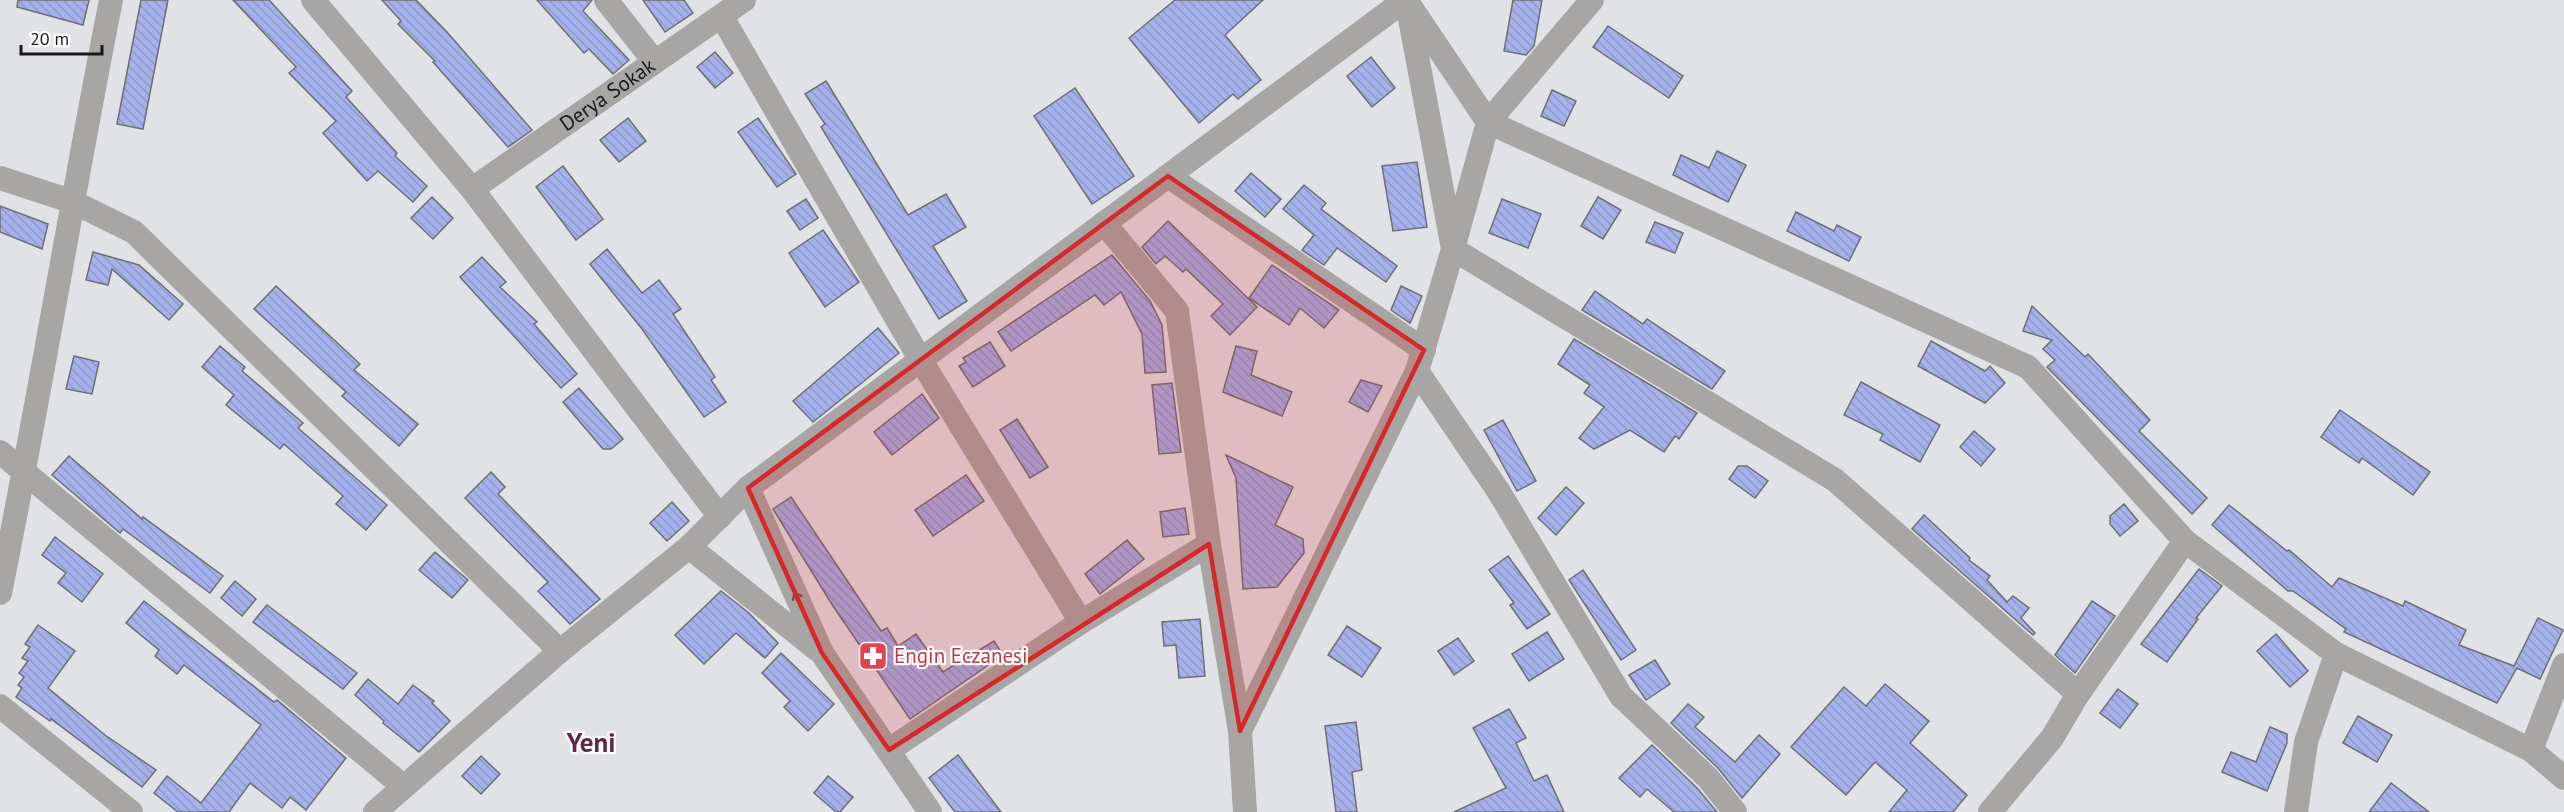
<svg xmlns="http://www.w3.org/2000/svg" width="2564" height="812" font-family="'PT Sans',sans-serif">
<defs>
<pattern id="building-back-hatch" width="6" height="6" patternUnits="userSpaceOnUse" patternTransform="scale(1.5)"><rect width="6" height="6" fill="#a6b1ec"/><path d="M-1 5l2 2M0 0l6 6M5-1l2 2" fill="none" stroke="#8e98ca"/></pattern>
</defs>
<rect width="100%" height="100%" fill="#e1e2e6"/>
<!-- building -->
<g fill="url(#building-back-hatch)" stroke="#6e6f73" stroke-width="1.5">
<path d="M 18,0 L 89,0 L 83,25 L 17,7 Z"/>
<path d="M 141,0 L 168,0 L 143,129 L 117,124 Z"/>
<path d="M 233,0 L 269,0 L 352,91 L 346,97 L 397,153 L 395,156 L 427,186 L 413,202 L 378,171 L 367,181 L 323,133 L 336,121 L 289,73 L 296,67 Z"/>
<path d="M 382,0 L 416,0 L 447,32 L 532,130 L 508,147 L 433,62 L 435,61 L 398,24 L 401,21 Z"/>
<path d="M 537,0 L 592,0 L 583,11 L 629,60 L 613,74 L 589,49 L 584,53 Z"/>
<path d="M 643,0 L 684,0 L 693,13 L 665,32 Z"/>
<path d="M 1175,0 L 1263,0 L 1225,35 L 1261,80 L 1238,99 L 1233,94 L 1199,123 L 1129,38 Z"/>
<path d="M 1513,0 L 1542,0 L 1534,46 L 1526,55 L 1504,51 Z"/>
<path d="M 1608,26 L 1683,76 L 1669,98 L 1593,47 Z"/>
<path d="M 715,52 L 733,73 L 715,88 L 697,67 Z"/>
<path d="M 1371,57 L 1395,88 L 1372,107 L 1347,76 Z"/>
<path d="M 826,81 L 908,215 L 946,194 L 966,227 L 933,246 L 967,301 L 939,319 L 821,127 L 825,124 L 805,94 Z"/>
<path d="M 1075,88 L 1134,176 L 1092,204 L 1034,116 Z"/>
<path d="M 1552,90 L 1576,101 L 1564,126 L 1541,116 Z"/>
<path d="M 628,118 L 646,141 L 619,162 L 600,140 Z"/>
<path d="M 758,118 L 796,174 L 777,187 L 738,132 Z"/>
<path d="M 1717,151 L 1746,165 L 1728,202 L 1673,175 L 1681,155 L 1709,168 Z"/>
<path d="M 1417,162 L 1427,227 L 1393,231 L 1382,166 Z"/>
<path d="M 563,166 L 603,219 L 576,240 L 536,187 Z"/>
<path d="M 1251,173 L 1281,199 L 1265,217 L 1235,191 Z"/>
<path d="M 1304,185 L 1326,203 L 1321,209 L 1397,266 L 1386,282 L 1337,248 L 1324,265 L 1302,250 L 1314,235 L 1283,209 Z"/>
<path d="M 432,197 L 453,218 L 433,239 L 411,218 Z"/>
<path d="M 1598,197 L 1621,210 L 1603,239 L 1581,226 Z"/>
<path d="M 806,199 L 818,218 L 800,230 L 787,211 Z"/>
<path d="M 1502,199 L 1541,214 L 1528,248 L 1489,233 Z"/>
<path d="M 0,206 L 48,224 L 42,249 L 0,232 Z"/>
<path d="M 1796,212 L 1834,231 L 1837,225 L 1861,237 L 1849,261 L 1787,231 Z"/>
<path d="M 1168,221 L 1257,307 L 1230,335 L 1211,316 L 1223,304 L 1186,269 L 1183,272 L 1165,256 L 1156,264 L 1142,247 Z"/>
<path d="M 1655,222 L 1683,233 L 1675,253 L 1646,242 Z"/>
<path d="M 823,230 L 859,282 L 825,307 L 789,253 Z"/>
<path d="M 607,249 L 642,293 L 659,280 L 681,309 L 673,314 L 715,377 L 711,380 L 726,402 L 704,417 L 642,329 L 590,264 Z"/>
<path d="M 93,252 L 139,265 L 183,304 L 169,320 L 112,269 L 108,285 L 86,280 Z"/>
<path d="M 1112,255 L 1150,301 L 1162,325 L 1166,372 L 1145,373 L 1142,334 L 1121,292 L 1104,305 L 1095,295 L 1011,351 L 998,332 Z"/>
<path d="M 482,257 L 506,282 L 500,287 L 537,322 L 534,324 L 577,374 L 561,388 L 460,277 Z"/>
<path d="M 1272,265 L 1339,310 L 1324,328 L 1300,308 L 1289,325 L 1249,298 Z"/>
<path d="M 276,286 L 360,364 L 354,370 L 418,424 L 399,446 L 342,396 L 346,392 L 254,309 Z"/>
<path d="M 1401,286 L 1422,296 L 1410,323 L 1391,310 Z"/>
<path d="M 1595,291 L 1643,324 L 1647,319 L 1725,371 L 1712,389 L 1582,310 Z"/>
<path d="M 2032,306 L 2085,357 L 2088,354 L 2150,420 L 2139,431 L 2207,498 L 2192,514 L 2047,367 L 2055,360 L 2043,349 L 2052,340 L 2023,331 Z"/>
<path d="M 878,328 L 899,353 L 813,422 L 793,401 Z"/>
<path d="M 1574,339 L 1697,413 L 1679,439 L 1675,436 L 1664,452 L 1630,430 L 1594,449 L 1579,438 L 1604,407 L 1584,393 L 1590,385 L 1558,364 Z"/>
<path d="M 1931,341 L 1985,371 L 1990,366 L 2005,383 L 1985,403 L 1918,366 Z"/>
<path d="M 990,342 L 1005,366 L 973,387 L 959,366 L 966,362 L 963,358 Z"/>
<path d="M 220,346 L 245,367 L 242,371 L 303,423 L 298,428 L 387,505 L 366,530 L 336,504 L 343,496 L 284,444 L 280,449 L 226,405 L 234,395 L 202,367 Z"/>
<path d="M 1236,346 L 1257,351 L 1251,375 L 1292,392 L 1282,416 L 1223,392 Z"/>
<path d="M 74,356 L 99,362 L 92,394 L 66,389 Z"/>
<path d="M 1361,380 L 1382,386 L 1368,412 L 1349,402 Z"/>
<path d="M 1861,382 L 1940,425 L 1920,462 L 1880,440 L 1883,434 L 1844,415 Z"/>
<path d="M 1172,383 L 1181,452 L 1159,454 L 1152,385 Z"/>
<path d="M 579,388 L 623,439 L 611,449 L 603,449 L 563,402 Z"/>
<path d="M 922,394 L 939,418 L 892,455 L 874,432 Z"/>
<path d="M 2340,410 L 2430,472 L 2413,495 L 2362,458 L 2359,463 L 2321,437 Z"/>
<path d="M 1017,419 L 1048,467 L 1030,478 L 1000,430 Z"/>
<path d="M 1503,420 L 1536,481 L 1517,491 L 1484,430 Z"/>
<path d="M 1974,431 L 1995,449 L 1981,466 L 1960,447 Z"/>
<path d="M 1226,455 L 1293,487 L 1275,525 L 1303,539 L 1304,553 L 1277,587 L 1243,589 L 1236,478 Z"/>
<path d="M 69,456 L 142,519 L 143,517 L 223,576 L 210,593 L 123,529 L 120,533 L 52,475 Z"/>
<path d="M 1738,466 L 1747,466 L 1768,481 L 1755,498 L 1729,479 Z"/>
<path d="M 491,472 L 505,487 L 498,494 L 600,599 L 570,624 L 538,591 L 548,582 L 465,498 Z"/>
<path d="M 966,475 L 984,501 L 933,536 L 915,510 Z"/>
<path d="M 1566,487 L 1584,503 L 1556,535 L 1538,518 Z"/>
<path d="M 791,497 L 881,631 L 887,628 L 898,646 L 916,634 L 943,672 L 994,641 L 1003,655 L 910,719 L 833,606 L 773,509 Z"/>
<path d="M 672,502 L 689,521 L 667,541 L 650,523 Z"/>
<path d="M 2124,504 L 2138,521 L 2120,536 L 2110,524 L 2110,516 Z"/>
<path d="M 2229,505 L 2287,551 L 2289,550 L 2332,587 L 2339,578 L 2403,606 L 2405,601 L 2466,630 L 2459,645 L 2514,666 L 2538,618 L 2563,630 L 2540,679 L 2517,668 L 2497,703 L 2344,632 L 2346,629 L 2293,591 L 2288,591 L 2212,525 Z"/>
<path d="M 1185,508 L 1189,534 L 1163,537 L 1160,512 Z"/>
<path d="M 1924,515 L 1970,558 L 1969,560 L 1990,576 L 1987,580 L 2007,602 L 2013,596 L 2029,608 L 2021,618 L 2035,633 L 2033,635 L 1912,529 Z"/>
<path d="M 55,537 L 103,574 L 82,602 L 58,583 L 66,573 L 42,555 Z"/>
<path d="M 1127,540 L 1144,559 L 1100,594 L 1085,574 Z"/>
<path d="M 435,552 L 468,580 L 452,598 L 419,570 Z"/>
<path d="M 1508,556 L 1550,614 L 1527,629 L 1510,605 L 1514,603 L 1489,570 Z"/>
<path d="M 2199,569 L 2222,586 L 2196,618 L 2198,619 L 2167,662 L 2141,644 Z"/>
<path d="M 1583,570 L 1636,650 L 1621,660 L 1569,580 Z"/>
<path d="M 235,581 L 256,599 L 242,616 L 221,598 Z"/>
<path d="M 721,591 L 749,613 L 778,643 L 765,658 L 736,633 L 704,664 L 675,635 Z"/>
<path d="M 144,601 L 274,702 L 277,700 L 346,758 L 306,810 L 290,797 L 282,808 L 250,783 L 229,812 L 178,812 L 154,793 L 167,776 L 201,803 L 261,725 L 184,665 L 177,674 L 155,656 L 159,650 L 126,623 Z"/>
<path d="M 2092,601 L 2115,616 L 2075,673 L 2055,655 Z"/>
<path d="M 267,605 L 357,673 L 343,689 L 253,622 Z"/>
<path d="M 1200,619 L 1205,676 L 1179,678 L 1176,645 L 1164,646 L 1162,622 Z"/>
<path d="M 38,625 L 75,651 L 48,688 L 105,735 L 156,770 L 142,787 L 51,719 L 50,721 L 16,697 L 22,688 L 18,685 L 24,677 L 19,673 L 28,661 L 22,658 L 30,647 L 25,644 Z"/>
<path d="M 1347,626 L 1381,648 L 1362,677 L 1328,655 Z"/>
<path d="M 1547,632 L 1564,659 L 1529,681 L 1512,654 Z"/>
<path d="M 2276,634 L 2308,671 L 2290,687 L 2257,651 Z"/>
<path d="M 1458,638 L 1474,661 L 1454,675 L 1438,651 Z"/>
<path d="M 781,653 L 834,704 L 808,731 L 784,707 L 790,701 L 762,673 Z"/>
<path d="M 1655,660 L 1670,684 L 1646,700 L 1629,675 Z"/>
<path d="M 368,679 L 398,704 L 413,685 L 434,701 L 432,703 L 450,721 L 419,752 L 383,723 L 384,721 L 355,695 Z"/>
<path d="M 1885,684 L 1929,721 L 1910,743 L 1967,795 L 1953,812 L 1889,812 L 1907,790 L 1875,762 L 1846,795 L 1791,747 L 1844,687 L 1866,706 Z"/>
<path d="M 2118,689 L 2138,704 L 2120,728 L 2100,713 Z"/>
<path d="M 1688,704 L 1704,717 L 1695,727 L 1735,762 L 1759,735 L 1780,754 L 1742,798 L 1718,768 L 1671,723 Z"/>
<path d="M 1509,709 L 1526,738 L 1516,743 L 1534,781 L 1547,775 L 1564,812 L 1454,812 L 1506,788 L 1473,728 Z"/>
<path d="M 2358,716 L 2392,735 L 2377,762 L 2343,743 Z"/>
<path d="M 1356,722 L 1362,770 L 1352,772 L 1357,812 L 1336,812 L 1325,726 Z"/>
<path d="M 2270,727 L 2287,734 L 2287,743 L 2267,791 L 2222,772 L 2231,752 L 2256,762 Z"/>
<path d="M 1652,745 L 1697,788 L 1717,812 L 1674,812 L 1647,789 L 1640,797 L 1619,778 Z"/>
<path d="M 958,755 L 1001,812 L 955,812 L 929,778 Z"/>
<path d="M 481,756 L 500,774 L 481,794 L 462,776 Z"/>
<path d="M 828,776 L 853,797 L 840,812 L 836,812 L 814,793 Z"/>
<path d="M 2391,783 L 2429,812 L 2369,812 Z"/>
</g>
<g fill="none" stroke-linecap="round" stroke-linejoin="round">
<!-- street -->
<g stroke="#a7a6a4" stroke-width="24">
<path d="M 313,0 L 472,189 L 720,517"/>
<path d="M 606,0 L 654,61"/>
<path d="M 1406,0 L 1488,122 L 2028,367 L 2185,541 L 2336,654 L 2531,750 L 2564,778"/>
<path d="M 1592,0 L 1488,122 L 1453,249 L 1835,480 L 2078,694"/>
<path d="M 722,17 L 920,359 L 1081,622"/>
<path d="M 1168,176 L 1424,350"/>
<path d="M 0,178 L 71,201 L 134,232 L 560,651"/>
<path id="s1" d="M 472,189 L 744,0"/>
<path d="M 1104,223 L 1177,311 L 1209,544 L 1240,731 L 1245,812"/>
<path d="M 1417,371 L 1499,492 L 1621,696 L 1708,778 L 1735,812"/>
<path d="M 0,452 L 403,786"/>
<path d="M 748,488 L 822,653 L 930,812"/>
<path d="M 689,547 L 818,650"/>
<path d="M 0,593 C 40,396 72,197 111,0"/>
<path d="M 0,706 L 131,812"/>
<path d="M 1240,731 L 1417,371 L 1453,249 L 1408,8"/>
<path d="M 889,750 L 1081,622 L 1209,544"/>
<path d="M 2531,750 L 2564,665"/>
<path d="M 375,812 L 560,651 L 689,547 L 748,488 L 1405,0"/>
<path d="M 1990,812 L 2052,738 L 2078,694 L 2185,541"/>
<path d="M 2296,812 L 2306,742 L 2336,654"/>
</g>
</g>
<!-- one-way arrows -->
<defs><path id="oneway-shaft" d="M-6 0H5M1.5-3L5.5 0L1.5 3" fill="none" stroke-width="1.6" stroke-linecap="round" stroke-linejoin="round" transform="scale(1.5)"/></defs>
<use stroke="#595859" href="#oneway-shaft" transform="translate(798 600) rotate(-114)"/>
<!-- marked area -->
<path fill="#d62828" fill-opacity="0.2" stroke="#d62828" stroke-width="4.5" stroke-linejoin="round" d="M 1168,176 L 1424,350 L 1240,731 L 1209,544 L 889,750 L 822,653 L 748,488 Z"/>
<!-- icons -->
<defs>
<g id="pharmacy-square" transform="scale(1.5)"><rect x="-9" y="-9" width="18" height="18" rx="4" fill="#e0444e" stroke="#fff"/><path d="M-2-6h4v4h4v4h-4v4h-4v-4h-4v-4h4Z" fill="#fff"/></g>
</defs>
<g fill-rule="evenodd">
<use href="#pharmacy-square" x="873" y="656"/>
</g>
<g text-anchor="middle" stroke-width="4.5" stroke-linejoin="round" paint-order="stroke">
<!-- street labels -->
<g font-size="21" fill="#19191b" stroke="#fff">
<text dy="7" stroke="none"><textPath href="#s1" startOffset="165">Derya Sokak</textPath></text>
</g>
<!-- health labels -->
<g font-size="21" fill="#be3a42" stroke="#fff" text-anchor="start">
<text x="894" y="663">Engin Eczanesi</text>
</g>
<!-- district labels -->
<g font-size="27" font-weight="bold" fill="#62264c" stroke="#fff">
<text x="591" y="752">Yeni</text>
</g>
</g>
<!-- scale -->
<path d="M21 45v9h81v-9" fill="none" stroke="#19191b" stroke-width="3"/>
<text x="30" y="45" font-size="18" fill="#19191b" stroke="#ffffff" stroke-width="4.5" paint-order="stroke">20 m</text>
</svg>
